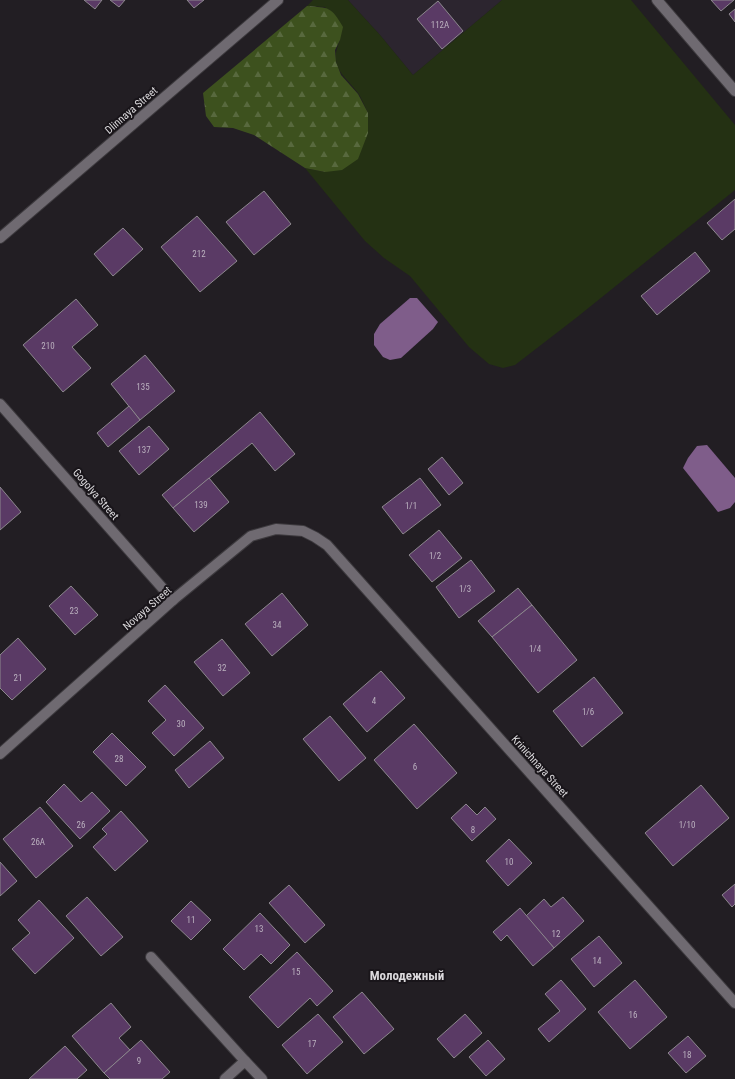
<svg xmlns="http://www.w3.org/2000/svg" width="735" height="1079" font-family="'Roboto Condensed',sans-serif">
<defs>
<pattern id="forest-firs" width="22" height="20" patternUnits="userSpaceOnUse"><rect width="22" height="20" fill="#3d511e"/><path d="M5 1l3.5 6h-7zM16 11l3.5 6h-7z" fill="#58693e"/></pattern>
</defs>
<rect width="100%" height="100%" fill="#221e23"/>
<!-- built -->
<path fill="#2c252f" d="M 348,0 L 502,0 L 413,75 L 380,35 Z"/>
<!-- green -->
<path fill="#243113" d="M 313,0 L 348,0 L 380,35 L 413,75 L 502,0 L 631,0 L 735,125 L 735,190 L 576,318 L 515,365 L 503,368 L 489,364 L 469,347 L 410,276 L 384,258 L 365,241 L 305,168 L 325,172 L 368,113 C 365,107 362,99 358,93 C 344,74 328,68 340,40 L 325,7 L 307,6 Z"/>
<!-- forest -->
<path fill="url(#forest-firs)" d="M 307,6 C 329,8 331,6 343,27 L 340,40 L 335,50 L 336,62 L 341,75 L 358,94 L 368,113 L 368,133 L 358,159 L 342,170 L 325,172 L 305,168 L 254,135 L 233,128 L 214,127 L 206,116 L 203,93 Z"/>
<!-- water -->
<g fill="#7f5d8a">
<path d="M 410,298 L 417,298 L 438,322 L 433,329 L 401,358 L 390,360 L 383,357 L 374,345 L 374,334 L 380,324 Z"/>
<path d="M 707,445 L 735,478 L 735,502 L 730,508 L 718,512 L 683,468 L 688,458 L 697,446 Z"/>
</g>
<!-- building -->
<g fill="#5a3a65" stroke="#8c878d">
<path d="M 84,0 L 102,0 L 95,9 Z"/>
<path d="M 110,0 L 125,0 L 119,7 Z"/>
<path d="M 187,0 L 204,0 L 194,8 Z"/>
<path d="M 711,0 L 734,0 L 721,11 Z"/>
<path d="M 438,1 L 463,31 L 442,49 L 417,19 Z"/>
<path d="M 735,9 L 735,22 L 729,14 Z"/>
<path d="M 264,191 L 291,224 L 254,255 L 226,222 Z"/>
<path d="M 735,199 L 735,229 L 722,240 L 707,223 Z"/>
<path d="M 197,216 L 237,261 L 200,292 L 161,247 Z"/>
<path d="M 123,228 L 143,249 L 113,276 L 94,254 Z"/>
<path d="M 695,252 L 710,271 L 657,315 L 641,296 Z"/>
<path d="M 76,299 L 98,325 L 72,347 L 91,368 L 63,392 L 23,345 Z"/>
<path d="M 145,355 L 175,391 L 140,420 L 111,384 Z"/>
<path d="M 129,406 L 140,420 L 108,447 L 97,433 Z"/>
<path d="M 260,412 L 295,454 L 275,471 L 252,443 L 173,508 L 162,495 Z"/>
<path d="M 149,426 L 169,449 L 139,475 L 119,451 Z"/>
<path d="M 442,457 L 463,483 L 449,495 L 428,469 Z"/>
<path d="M 209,478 L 229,502 L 194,532 L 173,508 Z"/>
<path d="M 420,478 L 441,505 L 403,534 L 382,507 Z"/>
<path d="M 0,487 L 21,512 L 0,530 Z"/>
<path d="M 439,530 L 462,558 L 432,582 L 409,555 Z"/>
<path d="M 471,560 L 495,591 L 459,618 L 436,587 Z"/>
<path d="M 71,586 L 98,615 L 75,635 L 49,606 Z"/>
<path d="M 518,588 L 532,605 L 492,637 L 478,621 Z"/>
<path d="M 282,593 L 308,625 L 272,656 L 245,624 Z"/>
<path d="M 532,605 L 577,660 L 538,693 L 492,637 Z"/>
<path d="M 18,638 L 46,669 L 12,700 L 0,688 L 0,655 Z"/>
<path d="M 222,639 L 250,673 L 223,696 L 194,662 Z"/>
<path d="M 381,671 L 405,698 L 367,732 L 343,704 Z"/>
<path d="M 594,677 L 623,713 L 582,747 L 553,711 Z"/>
<path d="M 165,685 L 204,728 L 174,756 L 152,733 L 166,720 L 148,701 Z"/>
<path d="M 330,716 L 366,758 L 339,781 L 303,739 Z"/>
<path d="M 414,724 L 457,773 L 417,809 L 374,760 Z"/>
<path d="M 112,733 L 146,767 L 126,786 L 93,752 Z"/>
<path d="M 210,741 L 224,758 L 189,788 L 175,770 Z"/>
<path d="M 64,784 L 81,802 L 92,792 L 110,811 L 80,839 L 46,802 Z"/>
<path d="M 701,785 L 729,818 L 673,866 L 645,833 Z"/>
<path d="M 466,804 L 477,815 L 485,807 L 496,819 L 472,841 L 451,818 Z"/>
<path d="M 40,807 L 73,846 L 36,878 L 3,839 Z"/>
<path d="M 121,811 L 148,841 L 115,871 L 93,847 L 107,834 L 102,829 Z"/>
<path d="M 509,839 L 532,863 L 508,886 L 486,861 Z"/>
<path d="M 0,862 L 17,881 L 0,896 Z"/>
<path d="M 735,884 L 735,904 L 732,907 L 722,895 Z"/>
<path d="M 289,885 L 325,925 L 305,943 L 269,903 Z"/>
<path d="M 87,897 L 123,937 L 101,956 L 66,916 Z"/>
<path d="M 563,897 L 584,921 L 554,948 L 526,916 L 544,899 L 551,907 Z"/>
<path d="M 39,900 L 74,938 L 35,974 L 12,949 L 30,933 L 18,920 Z"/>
<path d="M 191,901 L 211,920 L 191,940 L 171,921 Z"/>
<path d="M 520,908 L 554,948 L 533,966 L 507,935 L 501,941 L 493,932 Z"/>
<path d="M 260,913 L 290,945 L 271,964 L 261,954 L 244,970 L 223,949 Z"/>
<path d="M 599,936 L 622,963 L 594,987 L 571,959 Z"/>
<path d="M 297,952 L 333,991 L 317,1006 L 310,998 L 278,1028 L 249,997 Z"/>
<path d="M 561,980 L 586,1009 L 549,1042 L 538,1029 L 560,1011 L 545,994 Z"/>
<path d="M 635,980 L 667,1017 L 630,1049 L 598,1012 Z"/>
<path d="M 362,992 L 394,1029 L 364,1054 L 333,1017 Z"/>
<path d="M 111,1003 L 131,1027 L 119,1038 L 130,1050 L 104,1073 L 72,1036 Z"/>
<path d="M 318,1014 L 343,1042 L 307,1074 L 282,1045 Z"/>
<path d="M 465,1014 L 482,1033 L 454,1058 L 437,1039 Z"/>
<path d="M 688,1036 L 706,1056 L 686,1073 L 668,1053 Z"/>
<path d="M 141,1040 L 170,1072 L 162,1079 L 110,1079 L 104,1073 Z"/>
<path d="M 488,1040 L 505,1059 L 486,1076 L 469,1057 Z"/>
<path d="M 65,1046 L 87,1070 L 77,1079 L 29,1079 Z"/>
</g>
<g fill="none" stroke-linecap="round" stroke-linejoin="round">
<!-- service casing -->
<g stroke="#3d3a3e" stroke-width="12">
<path id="service" d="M 151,957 L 245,1061"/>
</g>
<!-- minor casing -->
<g stroke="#3d3a3e" stroke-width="12">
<g id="minor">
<path d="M 657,0 L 735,91"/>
<path d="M 0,404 L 173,600"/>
<path d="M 0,754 L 173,600 L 251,536 L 276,529 L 303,531 L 315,537 L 327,545 L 735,1003"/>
<path d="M 225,1079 L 245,1061 L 262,1079"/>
</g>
</g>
<!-- tertiary casing -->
<g stroke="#3d3a3e" stroke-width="12">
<path id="tertiary" d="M 0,238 L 278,0"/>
</g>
<!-- service -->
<use href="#service" stroke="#6f6a71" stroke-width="10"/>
<!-- minor -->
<use href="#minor" stroke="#6f6a71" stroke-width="10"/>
<!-- tertiary -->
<use href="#tertiary" stroke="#6f6a71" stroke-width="10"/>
</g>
<g text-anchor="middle" stroke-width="4" stroke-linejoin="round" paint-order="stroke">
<!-- number labels -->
<g font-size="9" fill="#bab0be">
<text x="440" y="28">112А</text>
<text x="199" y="257">212</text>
<text x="48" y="349">210</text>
<text x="143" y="390">135</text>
<text x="144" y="453">137</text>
<text x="201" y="508">139</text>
<text x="411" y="509">1/1</text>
<text x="435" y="559">1/2</text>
<text x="465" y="592">1/3</text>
<text x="74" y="614">23</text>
<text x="277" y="628">34</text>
<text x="535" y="652">1/4</text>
<text x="222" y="671">32</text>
<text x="18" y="681">21</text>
<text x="374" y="704">4</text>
<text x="588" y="715">1/6</text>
<text x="181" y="727">30</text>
<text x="119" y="762">28</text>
<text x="415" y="770">6</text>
<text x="81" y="828">26</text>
<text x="687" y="828">1/10</text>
<text x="473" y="833">8</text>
<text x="38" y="845">26А</text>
<text x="509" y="865">10</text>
<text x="191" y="923">11</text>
<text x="259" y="932">13</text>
<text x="556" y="937">12</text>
<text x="597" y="964">14</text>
<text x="296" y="975">15</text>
<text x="633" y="1018">16</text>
<text x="312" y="1047">17</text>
<text x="687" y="1058">18</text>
<text x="139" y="1064">9</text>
</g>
<!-- street labels -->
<g font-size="11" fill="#dad8db" stroke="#19151a">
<text transform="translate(131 110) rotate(-41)" y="4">Dlinnaya Street</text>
<text transform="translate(96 494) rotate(49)" y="4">Gogolya Street</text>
<text transform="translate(147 608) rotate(-41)" y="4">Novaya Street</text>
<text transform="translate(540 766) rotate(48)" y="4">Krinichnaya Street</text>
</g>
<!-- quarter labels -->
<g font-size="13" font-weight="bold" fill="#dad8db" stroke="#19151a">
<text x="407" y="980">Молодежный</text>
</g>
</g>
</svg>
